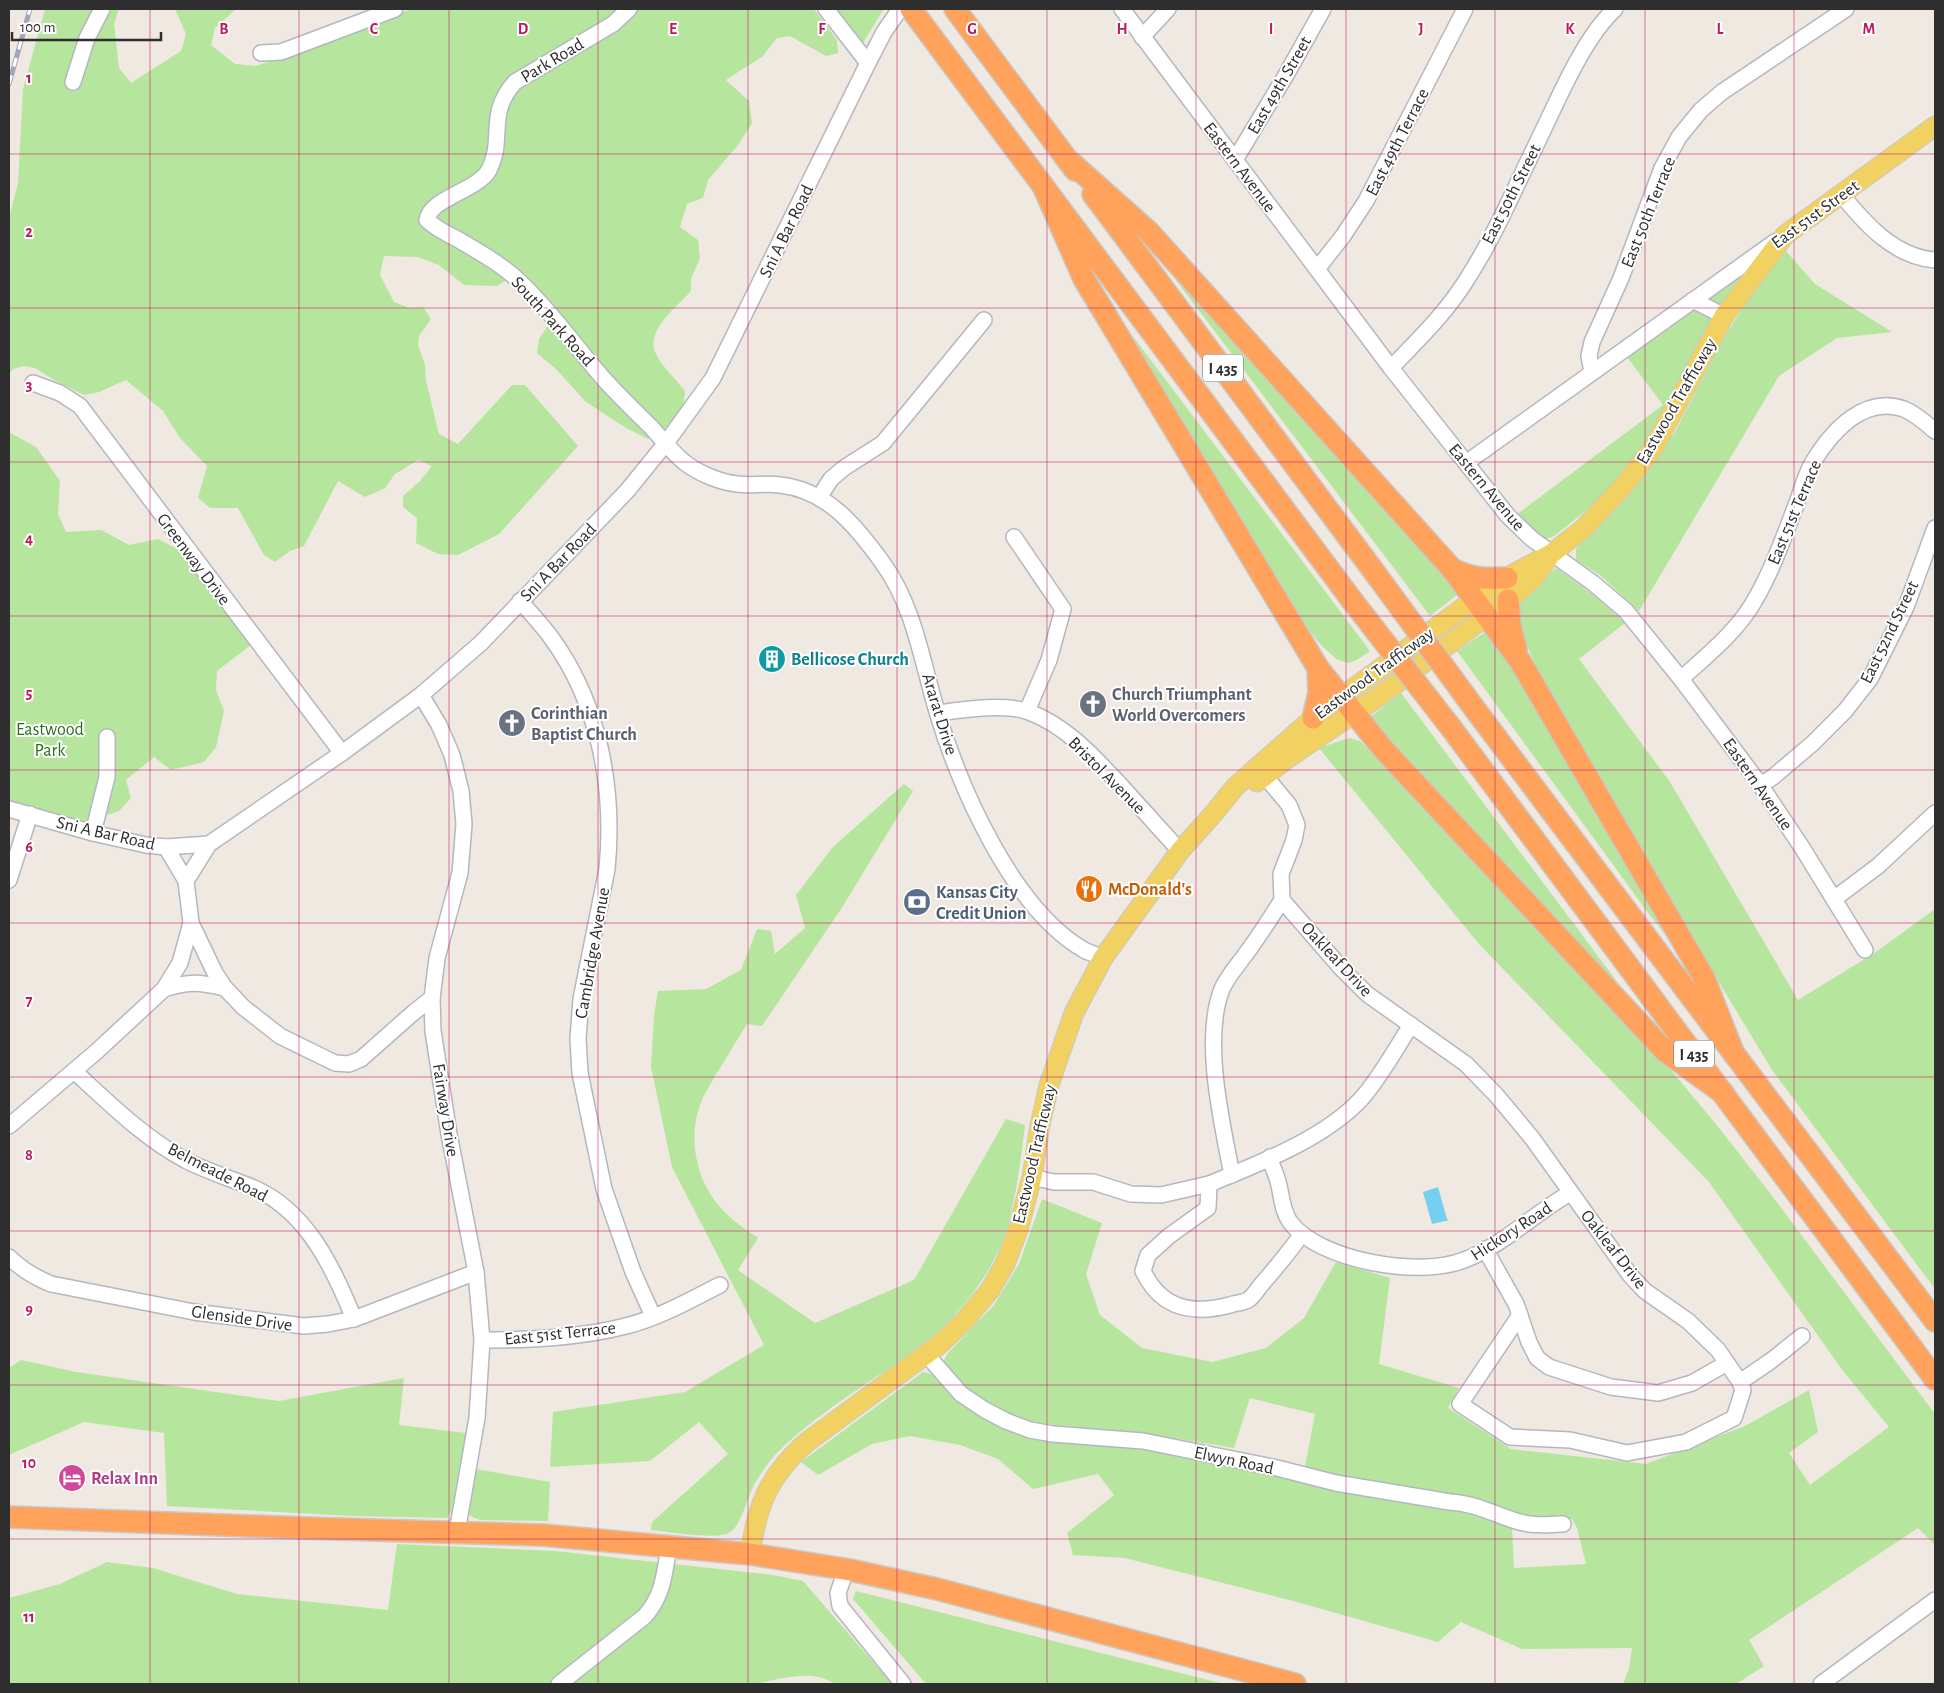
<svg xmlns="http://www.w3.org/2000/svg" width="1944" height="1693" font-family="'Alegreya Sans',sans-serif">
<rect width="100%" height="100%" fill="#efe9e1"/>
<!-- green -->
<g fill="#b6e59e">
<path d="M 45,9 L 119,9 L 114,24 L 119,68 L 131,83 L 181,51 L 186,34 L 175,9 L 236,9 L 215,28 L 211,45 L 235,64 L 256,66 L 340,37 L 411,9 L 814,9 L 837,40 L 838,53 L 826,56 L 790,36 L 777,38 L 762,57 L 741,70 L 726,80 L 749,101 L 752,123 L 739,144 L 708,180 L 703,198 L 687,204 L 680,227 L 698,240 L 700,258 L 691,279 L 691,291 C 677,307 644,331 656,354 C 661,366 677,380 685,391 L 683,408 L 667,427 L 648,439 L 626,428 L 586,402 L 556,369 L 537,353 L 539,339 L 558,310 L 520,272 L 497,286 L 464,285 L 439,265 L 417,257 L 384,256 L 380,275 L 394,302 L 410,308 L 423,307 L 431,319 L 419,336 L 418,345 L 425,365 L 426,381 L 439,434 L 458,444 L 512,385 L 525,385 L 578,446 L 499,534 L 458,555 L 438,554 L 416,543 L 417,518 L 403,507 L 403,496 L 420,481 L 432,466 L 418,460 L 395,474 L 385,488 L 365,497 L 338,481 L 304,546 L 290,551 L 275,562 L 264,555 L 238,508 L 210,508 L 198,498 L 207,466 L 180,438 L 163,411 L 126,380 L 99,392 L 84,395 L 54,380 L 35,368 L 24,366 L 13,369 L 9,374 L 9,218 L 18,183 L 23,89 Z"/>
<path d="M 832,9 L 882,9 L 883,10 L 861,46 Z"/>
<path d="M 1785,250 L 1815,284 L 1892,332 L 1837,338 L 1779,376 L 1639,611 L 1600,575 L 1576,560 L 1576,549 L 1629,492 L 1675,432 L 1722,341 L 1749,298 Z"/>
<path d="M 1757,259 L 1724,307 L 1705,301 Z"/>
<path d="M 1165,262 L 1462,591 L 1430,616 L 1163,263 Z"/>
<path d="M 1696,310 L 1711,319 L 1713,323 L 1654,439 L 1593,505 L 1554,536 L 1546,539 L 1538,535 L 1516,515 L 1663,405 L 1627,357 L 1688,312 Z"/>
<path d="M 1116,314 L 1370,651 L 1357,660 L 1348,663 L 1336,659 L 1319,643 L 1284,598 Z"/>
<path d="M 9,432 L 36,447 L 60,481 L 58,514 L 66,532 L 101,530 L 129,545 L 158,539 L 179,550 L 252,644 L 217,671 L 216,690 L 224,711 L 216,747 L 204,762 L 171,770 L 154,757 L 126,780 L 131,798 L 119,811 L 84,823 L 9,802 Z"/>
<path d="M 1556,568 L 1595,596 L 1625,623 L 1579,659 L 1670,782 L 1798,1000 L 1876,952 L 1935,909 L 1935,1289 L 1772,1070 L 1665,893 L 1544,683 L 1527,646 L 1516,613 L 1520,599 Z"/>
<path d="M 1490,629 L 1684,958 L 1649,914 L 1457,651 Z"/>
<path d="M 1401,693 L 1636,1007 L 1365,721 Z"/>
<path d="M 1349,738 L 1360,741 L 1466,847 L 1660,1057 L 1715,1123 L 1770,1193 L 1935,1414 L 1935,1545 L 1918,1528 L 1749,1640 L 1764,1666 L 1736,1684 L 1623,1684 L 1629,1669 L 1632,1648 L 1522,1649 L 1461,1622 L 1438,1642 L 1297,1602 L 1125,1558 L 1073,1555 L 1067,1533 L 1114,1495 L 1098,1474 L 1033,1489 L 998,1459 L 960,1445 L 910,1436 L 872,1444 L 818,1475 L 801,1462 L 923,1372 L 932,1374 L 951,1396 L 994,1423 L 1025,1437 L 1142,1448 L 1449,1507 L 1477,1514 L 1512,1527 L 1514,1568 L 1586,1564 L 1577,1528 L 1572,1519 L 1521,1516 L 1336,1477 L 1305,1466 L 1315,1414 L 1250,1398 L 1234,1448 L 1149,1434 L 1035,1423 L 1002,1413 L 970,1393 L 943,1362 L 948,1353 L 994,1305 L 1019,1264 L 1042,1199 L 1102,1223 L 1086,1274 L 1100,1315 L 1142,1348 L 1212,1362 L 1266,1348 L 1304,1318 L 1336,1262 L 1390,1278 L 1379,1364 L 1459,1388 L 1448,1408 L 1511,1449 L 1646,1464 L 1745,1426 L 1809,1390 L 1818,1432 L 1789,1453 L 1810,1485 L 1889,1427 L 1843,1371 L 1709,1182 L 1479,944 L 1319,748 Z"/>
<path d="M 904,784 L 913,791 L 843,906 L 762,1026 L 747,1024 C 736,1041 726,1059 715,1076 C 711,1084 705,1092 702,1100 C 687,1134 695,1179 720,1207 C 731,1220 745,1229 758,1238 L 738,1270 L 815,1323 L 914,1280 L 1006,1119 L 1025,1125 C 1021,1158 1017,1190 1009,1222 C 995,1274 955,1322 911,1353 C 865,1386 815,1414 775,1455 C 768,1463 761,1473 755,1483 C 747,1497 741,1529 727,1534 C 712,1539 668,1532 651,1530 L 652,1522 L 728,1454 L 699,1422 L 650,1461 L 550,1467 L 553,1412 L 685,1392 L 764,1345 L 672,1167 L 651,1067 L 654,1016 L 658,991 L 706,989 L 741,970 L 757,929 L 771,931 L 775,954 L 805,928 L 796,895 L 833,847 Z"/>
<path d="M 21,1360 L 76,1372 L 279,1401 L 404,1378 L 399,1425 L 466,1433 L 452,1510 L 447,1518 L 352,1516 L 167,1506 L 164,1433 L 84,1422 L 9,1455 L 9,1368 Z"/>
<path d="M 475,1469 L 550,1482 L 548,1521 L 480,1520 L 470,1516 L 467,1510 Z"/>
<path d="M 397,1544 L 555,1551 L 773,1575 L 803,1581 L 892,1684 L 835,1684 C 814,1669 785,1678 762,1682 L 760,1684 L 9,1684 L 9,1598 L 60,1584 L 107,1562 L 153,1568 L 237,1594 L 388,1610 Z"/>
<path d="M 856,1591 L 1224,1684 L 926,1684 L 853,1599 Z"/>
</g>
<!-- water -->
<path fill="#75cff0" d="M 1438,1187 L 1447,1219 L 1449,1220 L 1432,1224 L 1423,1192 Z"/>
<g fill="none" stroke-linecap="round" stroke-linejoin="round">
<!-- minor casing -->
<g stroke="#b4b7c1" stroke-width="18">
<g id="minor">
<path d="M 629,9 L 613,24 L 515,82 C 486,114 505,139 489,170 C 477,191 430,198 427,220 C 436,229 448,234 459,240 C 479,252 503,265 520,282 C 551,311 575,346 603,378 C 618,395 635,411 651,427 C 662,439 672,452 684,462 C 698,473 719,482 737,484 C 751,486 766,483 780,485 C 827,490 856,526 882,562 C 915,607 922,663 938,715 C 961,790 1013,909 1084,950 C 1090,953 1097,955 1103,958"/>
<path d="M 826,9 L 868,63"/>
<path d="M 1122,9 L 1391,368 L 1508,516 L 1532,539 L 1593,583 L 1626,611 L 1681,679 L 1759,783 L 1803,849 L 1865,950"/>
<path d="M 1142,37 L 1168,9"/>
<path d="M 261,53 L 281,52 L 395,9"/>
<path d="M 73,82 L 87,38 L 102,9"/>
<path d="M 1235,160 L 1286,75 L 1323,9"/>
<path d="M 1842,195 C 1865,224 1895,257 1935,260"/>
<path d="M 1317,269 L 1343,236 L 1366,201 L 1465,9"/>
<path d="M 1693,300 L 1724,316"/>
<path d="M 1391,368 C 1419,339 1448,311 1469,276 C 1495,235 1514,190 1535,147 C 1556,105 1582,39 1615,9"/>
<path d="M 1592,372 L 1589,356 L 1592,342 L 1621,278 L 1662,168 L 1679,137 L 1701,110 L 1722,92 L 1846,9"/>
<path d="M 33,383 L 60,393 L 80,406 L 342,753"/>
<path d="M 1466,463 L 1776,241"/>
<path d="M 820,496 L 831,479 L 844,468 L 883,443 L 984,320"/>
<path d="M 1014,537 L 1063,609 L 1049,660 L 1027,711"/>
<path d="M 520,601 C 530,612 541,624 550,636 C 599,702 615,788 607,869 L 581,999 L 578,1039 L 580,1073 L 604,1189 L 633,1272 L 653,1316"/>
<path d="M 1681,679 C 1706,656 1734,634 1752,605 C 1772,572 1784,536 1798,500 C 1802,488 1806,473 1813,462 C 1832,431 1864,395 1904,409 C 1916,414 1926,423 1935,431"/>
<path d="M 421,695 L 439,725 L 452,755 L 461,791 L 464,824 L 460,873 L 437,958 L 432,998 L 433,1031 L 449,1134 L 476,1272 L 482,1340 L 477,1418 L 457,1532"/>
<path d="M 938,713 C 961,710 1007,703 1029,712 C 1067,726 1096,759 1123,788 C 1142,809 1161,830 1180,851"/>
<path d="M 1265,776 L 1289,805 L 1297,825 L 1294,840 L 1281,874 L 1282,900 L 1342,969 L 1367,994 L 1466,1064 L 1497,1096 L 1532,1138 L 1630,1275 L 1645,1291 L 1688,1321 L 1718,1350 L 1740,1382 L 1743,1390 L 1734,1418 L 1686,1442 L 1627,1453 L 1570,1440 L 1510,1437 L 1460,1404 L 1520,1315"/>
<path d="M 1759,783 L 1767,781 L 1773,777 L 1813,743 L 1845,711 L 1870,679 L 1906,607 L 1935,528"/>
<path d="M 9,809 L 93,833 L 146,845 L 166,847 L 209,844 L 342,753 L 421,695 L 481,643 L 627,491 L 666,443 L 713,378 L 868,63 L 884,32 L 900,9"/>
<path d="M 93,833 L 107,777 L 107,737"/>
<path d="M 209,844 L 186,881 L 191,923 L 215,973 L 225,988 L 243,1007 L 280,1036 L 335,1063 L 349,1064 L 361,1059 L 413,1013 L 432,998"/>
<path d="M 166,847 L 186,881"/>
<path d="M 9,880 L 30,814"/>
<path d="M 1834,899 L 1878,866 L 1935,813"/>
<path d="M 164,989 C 190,981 199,982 225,988"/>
<path d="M 74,1071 C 110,1104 144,1138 187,1161 C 209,1172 232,1179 254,1188 C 307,1211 334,1269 354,1319"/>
<path d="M 9,1126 L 96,1052 L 164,989 L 180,963 L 191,923"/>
<path d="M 1270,1157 C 1271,1165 1275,1171 1277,1178 C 1282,1193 1281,1209 1290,1222 C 1319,1261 1420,1278 1464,1260 C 1502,1246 1535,1213 1570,1193"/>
<path d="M 1232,1175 C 1222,1123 1202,1039 1222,989 C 1228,975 1239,964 1248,951 C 1260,935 1271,917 1282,900"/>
<path d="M 1032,1177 L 1054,1182 L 1093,1182 L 1131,1194 L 1161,1195 L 1209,1184"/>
<path d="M 1302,1234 C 1289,1252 1275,1269 1261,1285 C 1257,1290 1253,1297 1248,1300 C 1243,1303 1235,1303 1230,1305 C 1192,1315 1161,1309 1143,1271 L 1148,1255 L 1169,1236 L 1208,1208 L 1209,1184 C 1258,1164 1326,1138 1362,1098 C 1381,1076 1395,1050 1411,1025"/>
<path d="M 1485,1249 L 1516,1304 L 1529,1342 L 1537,1358 L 1549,1367 L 1611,1387 L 1658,1393 L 1692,1383 L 1727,1363"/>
<path d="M 9,1257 C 22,1270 34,1277 51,1284 L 194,1312 L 304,1326 L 328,1324 L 354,1319 L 476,1272"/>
<path d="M 482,1340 C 530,1340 579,1338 626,1326 C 659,1318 690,1300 720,1285"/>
<path d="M 926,1354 L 961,1394 L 985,1410 L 1006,1421 L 1030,1430 L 1053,1434 L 1143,1441 L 1277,1468 L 1336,1483 L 1450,1502 C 1473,1503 1492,1513 1513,1520 C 1529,1526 1546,1525 1563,1524"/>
<path d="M 1740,1382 L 1772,1360 L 1802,1336"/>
<path d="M 846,1570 L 838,1593 L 840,1606 L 903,1684"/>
<path d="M 559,1684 L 645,1616 C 664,1594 664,1574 669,1547"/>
<path d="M 1821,1684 L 1935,1600"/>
</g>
</g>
<!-- major casing -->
<g stroke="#c9c9c9" stroke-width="21">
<g id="major">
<path d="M 1257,782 L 1288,758 L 1378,697 L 1512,597 L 1534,578 L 1549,557"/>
<path d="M 750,1554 C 757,1505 769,1475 807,1442 L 940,1344 L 966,1319 L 990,1290 L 1005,1264 L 1018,1230 L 1032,1177 L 1040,1125 L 1049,1085 L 1074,1013 L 1103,958 L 1180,851 L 1214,813 L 1235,787 L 1313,718 L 1475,599 L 1513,574 L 1551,554 L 1583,529 L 1626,483 L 1655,445 L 1724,316 L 1785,235 L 1935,126"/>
</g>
</g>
<!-- highway casing -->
<g stroke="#c9c9c9" stroke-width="24">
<g id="highway">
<path d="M 911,9 L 1351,599"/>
<path d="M 955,9 L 1075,170"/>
<path d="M 1067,159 L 1149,232 L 1452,569 L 1520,661 L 1704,978 L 1733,1052"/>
<path d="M 1044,188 L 1084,279 L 1318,668 L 1384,750 L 1665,1051 L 1723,1093"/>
<path d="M 1093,194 L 1378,577"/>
<path d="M 1452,569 C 1472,579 1485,579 1507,578"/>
<path d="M 1508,600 L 1510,625 L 1516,649"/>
<path d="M 1474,708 L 1935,1321"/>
<path d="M 1313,718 L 1319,693 L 1318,668"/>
<path d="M 1452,729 L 1935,1379"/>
<path d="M 9,1517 L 305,1528 L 543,1535 L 750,1554 L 850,1570 L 937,1589 L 1295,1684"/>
</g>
</g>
<!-- minor -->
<use href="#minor" stroke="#fff" stroke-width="15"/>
<!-- major -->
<use href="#major" stroke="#f2d163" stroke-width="19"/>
<!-- highway -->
<use href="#highway" stroke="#ffa35c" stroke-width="21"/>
<!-- rail casing -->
<g stroke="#a3a6b8" stroke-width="5">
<path id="rail" d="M 9,84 L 30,9"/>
</g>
<!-- rail -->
<use href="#rail" stroke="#fff" stroke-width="3" stroke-dasharray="9" stroke-linecap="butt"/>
<!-- highway-bridge casing -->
<g stroke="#c9c9c9" stroke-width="24" stroke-linecap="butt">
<g id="highway-bridge">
<path d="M 1378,577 L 1474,708"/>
<path d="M 1351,599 L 1452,729"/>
</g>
</g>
<!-- highway-bridge -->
<use href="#highway-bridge" stroke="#ffa35c" stroke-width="21"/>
</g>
<!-- grid -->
<path fill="none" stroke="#c2185b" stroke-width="1" stroke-opacity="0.55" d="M 150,9 L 150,1684M 299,9 L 299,1684M 449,9 L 449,1684M 598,9 L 598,1684M 748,9 L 748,1684M 897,9 L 897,1684M 1047,9 L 1047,1684M 1196,9 L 1196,1684M 1346,9 L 1346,1684M 1495,9 L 1495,1684M 1645,9 L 1645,1684M 1794,9 L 1794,1684M 9,154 L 1935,154M 9,308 L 1935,308M 9,462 L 1935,462M 9,616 L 1935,616M 9,770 L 1935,770M 9,923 L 1935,923M 9,1077 L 1935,1077M 9,1231 L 1935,1231M 9,1385 L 1935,1385M 9,1539 L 1935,1539"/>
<!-- icons -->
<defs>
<g id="building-disc" transform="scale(1.4375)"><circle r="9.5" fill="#0f9aa8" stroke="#fff"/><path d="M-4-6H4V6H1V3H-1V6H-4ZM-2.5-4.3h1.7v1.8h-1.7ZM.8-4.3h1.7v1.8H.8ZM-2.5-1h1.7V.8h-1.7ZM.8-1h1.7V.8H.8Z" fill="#fff"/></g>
<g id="church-disc" transform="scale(1.4375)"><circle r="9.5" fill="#6b7280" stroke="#fff"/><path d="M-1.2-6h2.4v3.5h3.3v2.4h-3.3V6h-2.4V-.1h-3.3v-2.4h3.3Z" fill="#fff"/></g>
<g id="restaurant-disc" transform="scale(1.4375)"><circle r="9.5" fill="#e8710a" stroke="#fff"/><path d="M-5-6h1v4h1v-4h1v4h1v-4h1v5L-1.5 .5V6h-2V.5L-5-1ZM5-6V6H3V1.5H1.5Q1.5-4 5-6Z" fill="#fff"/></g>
<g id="bank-disc" transform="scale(1.4375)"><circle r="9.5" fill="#5c6f8a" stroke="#fff"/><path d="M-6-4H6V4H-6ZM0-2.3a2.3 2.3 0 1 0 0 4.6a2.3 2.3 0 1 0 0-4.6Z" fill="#fff"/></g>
<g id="hotel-disc" transform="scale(1.4375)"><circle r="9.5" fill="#d1479c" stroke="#fff"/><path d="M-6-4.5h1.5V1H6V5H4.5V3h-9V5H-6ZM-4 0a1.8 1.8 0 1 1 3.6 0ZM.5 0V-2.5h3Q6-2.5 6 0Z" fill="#fff"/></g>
</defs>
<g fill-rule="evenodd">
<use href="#building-disc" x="772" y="659"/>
<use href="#church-disc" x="1093" y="704"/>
<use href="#church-disc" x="512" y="723"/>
<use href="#restaurant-disc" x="1089" y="889"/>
<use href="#bank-disc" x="917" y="902"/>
<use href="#hotel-disc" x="72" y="1478"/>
</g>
<g text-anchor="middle" stroke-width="4" stroke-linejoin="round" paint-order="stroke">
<!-- shield labels -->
<g fill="#fff" stroke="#6d6d6d" stroke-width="1">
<rect x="1203" y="354.5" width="40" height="27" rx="4"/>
<rect x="1674" y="1040.5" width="40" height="27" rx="4"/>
</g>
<g font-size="16" font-weight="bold" fill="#2e2e2e">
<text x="1223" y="374">I 435</text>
<text x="1694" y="1060">I 435</text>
</g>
<!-- street labels -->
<g font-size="18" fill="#2e2e2e" stroke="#fff">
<text transform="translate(552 60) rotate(-31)" y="6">Park Road</text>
<text transform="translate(1279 85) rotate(-60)" y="6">East 49th Street</text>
<text transform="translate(1397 142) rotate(-63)" y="6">East 49th Terrace</text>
<text transform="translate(1240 167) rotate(53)" y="6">Eastern Avenue</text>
<text transform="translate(1511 194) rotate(-63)" y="6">East 50th Street</text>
<text transform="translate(1648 212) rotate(-68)" y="6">East 50th Terrace</text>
<text transform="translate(1815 214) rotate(-36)" y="6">East 51st Street</text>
<text transform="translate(786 231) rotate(-64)" y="6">Sni A Bar Road</text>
<text transform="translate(553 321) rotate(48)" y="6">South Park Road</text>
<text transform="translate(1676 401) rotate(-60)" y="6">Eastwood Trafficway</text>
<text transform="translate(1487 487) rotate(50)" y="6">Eastern Avenue</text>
<text transform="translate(1794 512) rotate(-67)" y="6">East 51st Terrace</text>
<text transform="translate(194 559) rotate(53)" y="6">Greenway Drive</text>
<text transform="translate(558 562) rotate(-46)" y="6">Sni A Bar Road</text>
<text transform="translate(1889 632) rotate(-64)" y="6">East 52nd Street</text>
<text transform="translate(1374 673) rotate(-36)" y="6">Eastwood Trafficway</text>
<text transform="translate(940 714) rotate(73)" y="6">Ararat Drive</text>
<text transform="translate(1107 775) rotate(45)" y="6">Bristol Avenue</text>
<text transform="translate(1758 784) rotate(55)" y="6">Eastern Avenue</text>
<text transform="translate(106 833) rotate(13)" y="6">Sni A Bar Road</text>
<text transform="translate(592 953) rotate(-80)" y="6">Cambridge Avenue</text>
<text transform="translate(1337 959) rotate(47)" y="6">Oakleaf Drive</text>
<text transform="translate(446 1110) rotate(81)" y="6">Fairway Drive</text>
<text transform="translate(1034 1154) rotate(-77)" y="6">Eastwood Trafficway</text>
<text transform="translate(218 1172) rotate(27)" y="6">Belmeade Road</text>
<text transform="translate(1511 1231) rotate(-33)" y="6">Hickory Road</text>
<text transform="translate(1614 1249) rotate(52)" y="6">Oakleaf Drive</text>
<text transform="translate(242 1318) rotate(8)" y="6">Glenside Drive</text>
<text transform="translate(560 1333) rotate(-6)" y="6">East 51st Terrace</text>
<text transform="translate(1234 1460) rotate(12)" y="6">Elwyn Road</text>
</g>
<!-- culture labels -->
<g font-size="18" font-weight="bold" fill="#0d838f" stroke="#fff" text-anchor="start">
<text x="791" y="665">Bellicose Church</text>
</g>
<!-- worship labels -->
<g font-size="18" font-weight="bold" fill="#5b616d" stroke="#fff" text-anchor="start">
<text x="1112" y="700">Church Triumphant<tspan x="1112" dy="21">World Overcomers</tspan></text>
<text x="531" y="719">Corinthian<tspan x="531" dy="21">Baptist Church</tspan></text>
</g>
<!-- park labels -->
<g font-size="18" fill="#2c6e1b" stroke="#fff">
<text x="50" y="735">Eastwood<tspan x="50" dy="21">Park</tspan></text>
</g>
<!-- food labels -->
<g font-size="18" font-weight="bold" fill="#c56008" stroke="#fff" text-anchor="start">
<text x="1108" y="895">McDonald's</text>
</g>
<!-- service labels -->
<g font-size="18" font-weight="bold" fill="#4e5e75" stroke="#fff" text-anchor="start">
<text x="936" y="898">Kansas City<tspan x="936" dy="21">Credit Union</tspan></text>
</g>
<!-- hotel labels -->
<g font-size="18" font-weight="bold" fill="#b23c85" stroke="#fff" text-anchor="start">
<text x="91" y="1484">Relax Inn</text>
</g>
</g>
<g font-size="16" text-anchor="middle" font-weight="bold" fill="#c2185b" stroke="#fff" stroke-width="4" stroke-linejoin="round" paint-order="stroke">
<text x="224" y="34">B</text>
<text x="374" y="34">C</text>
<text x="523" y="34">D</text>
<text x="673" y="34">E</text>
<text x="822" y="34">F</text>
<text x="972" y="34">G</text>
<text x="1122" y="34">H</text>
<text x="1271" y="34">I</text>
<text x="1421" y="34">J</text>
<text x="1570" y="34">K</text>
<text x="1720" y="34">L</text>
<text x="1869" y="34">M</text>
<text x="29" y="83">1</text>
<text x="29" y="237">2</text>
<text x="29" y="390">3</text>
<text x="29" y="544">4</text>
<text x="29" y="698">5</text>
<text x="29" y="852">6</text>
<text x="29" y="1006">7</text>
<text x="29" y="1160">8</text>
<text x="29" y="1314">9</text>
<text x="29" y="1468">10</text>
<text x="29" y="1622">11</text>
</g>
<!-- border -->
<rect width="1944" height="1693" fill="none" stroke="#2e2e2e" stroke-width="20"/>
<!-- scale -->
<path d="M12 32v8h149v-8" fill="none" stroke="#2e2e2e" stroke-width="2.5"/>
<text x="20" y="32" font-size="15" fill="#2e2e2e" stroke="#ffffff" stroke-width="4" paint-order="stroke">100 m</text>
</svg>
